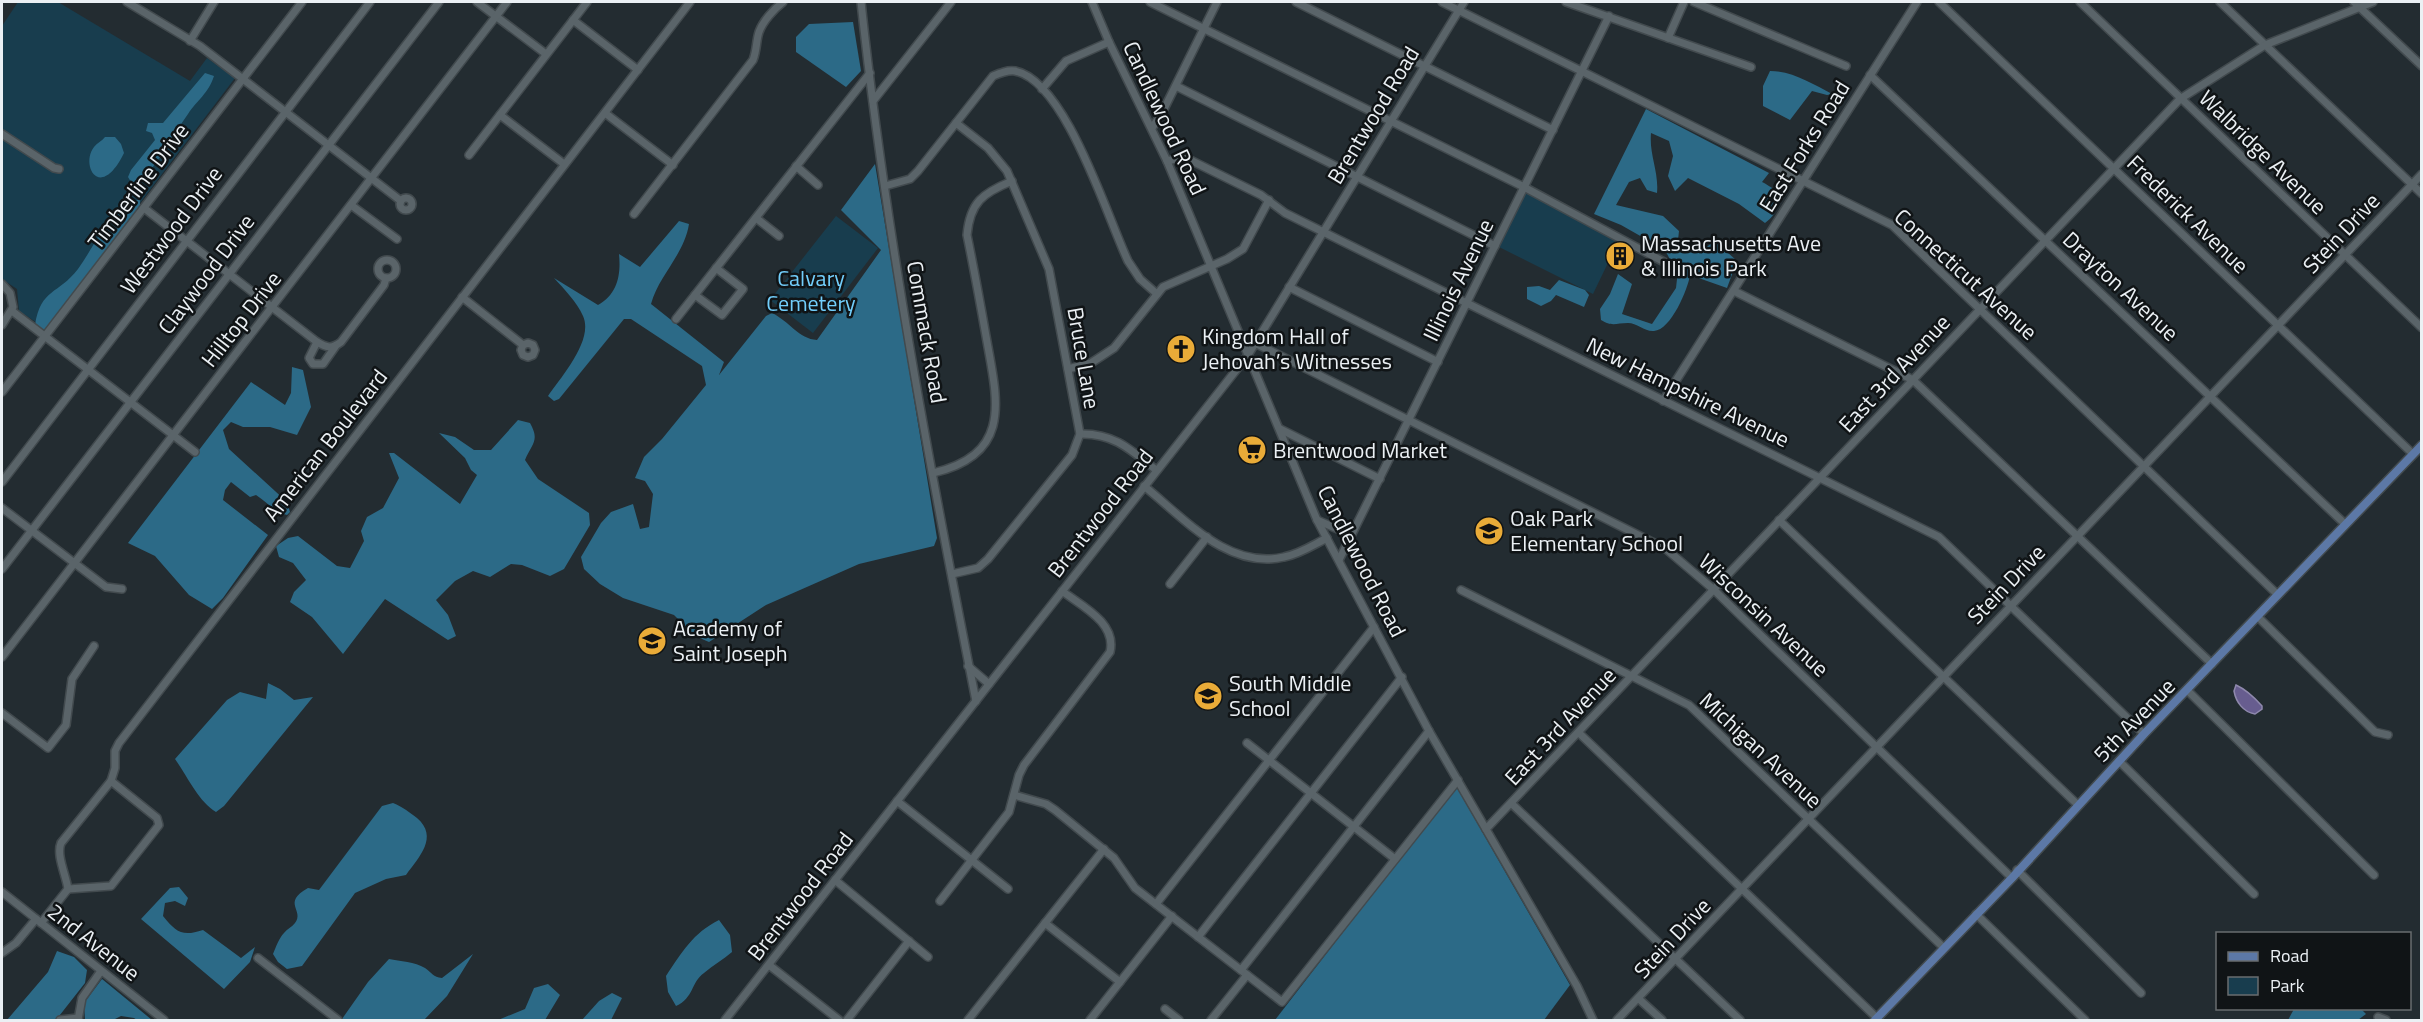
<svg xmlns="http://www.w3.org/2000/svg" width="2423" height="1022" font-family="'Titillium Web',sans-serif">
<rect width="100%" height="100%" fill="#232c31"/>
<!-- green -->
<g fill="#183d4e">
<path d="M 18,2 L 58,2 L 190,81 L 207,58 L 235,78 L 45,328 L 19,311 L 17,289 L 2,279 L 2,26 Z"/>
<path d="M 1528,191 L 1619,240 L 1593,294 L 1497,246 L 1522,195 Z"/>
<path d="M 836,216 L 878,248 L 813,333 L 770,300 Z"/>
</g>
<!-- forest -->
<g fill="#2c6a87">
<path d="M 853,22 L 861,71 L 846,87 L 796,52 L 796,37 L 809,24 Z"/>
<path d="M 1770,71 C 1792,71 1813,84 1832,94 L 1827,95 L 1812,91 L 1790,120 L 1763,106 L 1763,86 Z"/>
<path d="M 205,73 L 214,76 C 208,94 198,99 188,114 C 172,136 159,164 139,182 L 131,182 L 128,177 L 131,170 L 155,140 L 152,133 L 146,131 L 148,123 L 163,123 Z"/>
<path d="M 1646,109 L 1769,173 L 1762,182 C 1766,184 1773,188 1775,191 C 1783,203 1774,217 1765,223 L 1739,204 L 1688,178 L 1675,191 L 1668,176 L 1673,156 L 1669,141 L 1651,133 C 1649,155 1659,171 1657,193 L 1647,190 L 1640,178 L 1629,182 L 1616,205 L 1663,216 L 1679,231 L 1678,240 L 1683,252 L 1698,253 L 1715,241 L 1737,261 L 1727,288 L 1690,275 C 1688,289 1671,330 1654,331 C 1645,332 1637,323 1628,323 C 1616,323 1612,327 1601,320 L 1600,309 L 1610,294 L 1618,274 L 1632,284 L 1622,314 L 1652,324 L 1676,288 L 1678,270 L 1675,269 L 1665,250 L 1621,225 L 1594,214 Z"/>
<path d="M 105,137 L 115,137 L 121,144 L 124,153 C 100,202 80,165 94,147 C 97,143 102,141 105,137 Z"/>
<path d="M 875,164 L 937,538 L 934,546 L 859,564 L 766,605 L 709,642 L 695,636 L 674,615 L 623,598 L 600,584 L 584,569 L 581,557 L 601,523 L 611,512 L 633,504 L 640,529 L 649,527 L 653,494 L 645,481 L 635,478 L 644,457 L 662,439 L 706,385 L 702,366 L 631,319 L 624,319 L 559,399 L 554,401 L 548,396 C 561,377 594,340 583,316 C 577,302 564,289 554,278 L 598,305 C 618,294 621,274 619,254 L 640,267 L 679,221 L 689,224 C 684,255 659,275 651,304 L 724,362 L 719,375 L 766,316 L 772,313 C 789,321 799,339 817,340 L 881,250 L 841,210 Z"/>
<path d="M 136,200 L 140,200 L 140,209 L 50,328 L 43,331 L 35,325 C 41,288 58,295 78,269 C 91,251 100,231 113,213 L 125,212 Z"/>
<path d="M 1559,280 L 1585,290 L 1589,295 L 1584,307 L 1556,295 L 1551,301 L 1541,306 L 1527,299 L 1527,287 L 1539,286 L 1550,290 Z"/>
<path d="M 292,367 L 303,370 L 311,407 L 297,435 L 270,427 L 243,427 L 231,422 L 223,430 L 229,449 L 287,502 L 290,512 L 287,515 C 274,512 267,502 256,495 L 250,497 L 231,482 L 225,490 L 223,500 L 268,535 L 223,598 L 212,609 L 189,595 L 155,556 L 128,543 L 251,382 L 285,405 L 291,393 Z"/>
<path d="M 518,420 L 530,423 C 540,441 532,443 525,460 L 538,479 L 589,513 L 590,525 L 564,569 L 550,576 L 522,565 L 511,564 L 490,577 L 473,571 L 455,581 L 436,600 L 448,615 L 456,636 L 448,640 L 385,599 L 343,654 L 312,617 L 290,602 L 294,592 L 306,580 L 293,563 L 279,557 L 276,546 L 288,538 L 298,536 L 337,566 L 350,568 L 364,541 L 361,531 L 367,517 L 383,508 L 399,478 L 389,453 L 394,453 L 460,504 L 477,475 L 471,470 L 465,458 L 439,433 L 455,437 L 474,450 L 491,450 Z"/>
<path d="M 268,683 L 280,689 L 294,700 L 313,697 L 224,806 L 216,812 C 199,802 187,776 175,759 L 227,700 L 240,692 L 266,699 Z"/>
<path d="M 1456,786 L 1570,985 L 1544,1020 L 1275,1020 Z"/>
<path d="M 393,803 C 403,807 409,812 417,818 C 439,837 419,857 406,875 L 386,879 L 355,893 L 302,966 L 287,969 L 278,962 L 273,954 C 276,947 279,938 284,933 C 287,929 292,927 295,923 C 305,910 281,903 308,888 L 319,890 L 382,806 Z"/>
<path d="M 179,887 L 188,898 L 185,906 L 175,901 L 165,903 L 163,916 C 176,932 182,937 203,930 L 241,958 L 255,947 L 250,962 L 224,989 L 141,919 L 170,888 Z"/>
<path d="M 719,920 L 730,935 L 732,952 C 723,960 713,965 704,973 C 691,982 694,998 676,1006 L 668,992 L 666,976 C 682,952 693,933 719,920 Z"/>
<path d="M 57,951 L 74,957 L 87,970 L 85,983 L 56,1020 L 7,1020 L 48,972 Z"/>
<path d="M 473,954 L 447,996 L 424,1020 L 342,1019 L 368,982 L 389,959 C 400,961 415,962 425,968 C 432,973 433,977 442,978 Z"/>
<path d="M 102,979 L 152,1020 L 137,1020 L 134,1018 L 121,1016 L 113,1020 L 85,1020 L 84,1003 Z"/>
<path d="M 548,984 L 560,995 L 545,1020 L 498,1020 L 525,1009 L 534,988 Z"/>
<path d="M 612,993 L 622,998 L 611,1020 L 582,1020 L 599,1001 Z"/>
<path d="M 2294,1009 L 2361,1009 L 2366,1014 L 2358,1020 L 2288,1020 Z"/>
</g>
<!-- water -->
<path fill="#675d8f" stroke="#8f89ad" stroke-width="1.5" d="M 2236,685 C 2247,690 2254,697 2262,706 L 2262,709 L 2255,714 C 2243,712 2236,702 2234,691 Z"/>
<g fill="none" stroke-linecap="round" stroke-linejoin="round">
<!-- minor casing -->
<g stroke="#424a4e" stroke-width="10">
<g id="minor">
<path d="M 127,2 L 200,46 L 401,201"/>
<path d="M 477,2 L 546,54"/>
<path d="M 861,2 C 886,236 930,469 976,701"/>
<path d="M 1092,2 L 1109,42 L 1167,161 L 1317,520 L 1429,731 L 1577,986 L 1593,1020"/>
<path d="M 1150,2 L 1524,187 L 1664,262"/>
<path d="M 1296,2 L 1553,130"/>
<path d="M 1442,2 L 1892,225 L 2278,595"/>
<path d="M 1566,2 L 1751,67"/>
<path d="M 1694,2 L 1846,66"/>
<path d="M 1939,2 L 2413,454"/>
<path d="M 2080,2 L 2422,328"/>
<path d="M 2220,2 L 2422,194"/>
<path d="M 2354,2 L 2422,66"/>
<path d="M 573,20 L 638,70"/>
<path d="M 1668,38 L 1684,2"/>
<path d="M 190,41 L 214,2"/>
<path d="M 1870,75 L 2345,524"/>
<path d="M 1176,86 L 1495,246"/>
<path d="M 1042,89 L 1066,61 L 1109,42"/>
<path d="M 873,101 L 951,2"/>
<path d="M 605,113 L 673,165"/>
<path d="M 500,115 L 564,164"/>
<path d="M 1152,128 L 1162,113 L 1217,2"/>
<path d="M 2,134 L 54,168 L 59,169"/>
<path d="M 469,155 L 587,2"/>
<path d="M 1167,161 L 1184,157 L 1261,195 L 1285,213 L 1939,537 L 2144,734"/>
<path d="M 796,166 L 818,185"/>
<path d="M 885,186 L 910,179 L 918,171 L 993,76 C 1000,73 1007,70 1015,71 C 1066,81 1107,217 1128,261 L 1140,279 L 1157,294"/>
<circle cx="406" cy="204" r="6"/>
<path d="M 351,205 L 397,239"/>
<path d="M 144,208 L 317,342 C 327,348 332,349 341,342 L 384,285 L 386,278"/>
<path d="M 634,214 L 753,60 C 757,50 756,41 759,32 C 763,21 774,9 783,2"/>
<path d="M 756,218 L 779,236"/>
<circle cx="387" cy="269" r="9"/>
<path d="M 2,284 L 10,293 L 13,307 L 2,325"/>
<path d="M 1289,287 L 1438,362"/>
<path d="M 1734,291 L 1913,380 L 2212,664"/>
<path d="M 695,295 L 722,315 L 743,289 L 716,268"/>
<path d="M 462,297 L 523,345 L 528,343 L 533,345 L 535,350 L 533,355 L 528,357 L 523,355 L 521,350 L 523,345"/>
<path d="M 12,311 L 195,452"/>
<path d="M 676,319 L 870,73"/>
<path d="M 317,342 L 309,358 L 313,364 L 323,364 L 335,347"/>
<path d="M 1255,343 L 1666,549 L 1713,589 L 2012,878"/>
<path d="M 1068,369 L 1091,363 L 1114,348 L 1163,287 L 1227,259 L 1243,249 L 1269,200"/>
<path d="M 2,392 L 302,2"/>
<path d="M 1663,401 L 1917,2"/>
<path d="M 1280,429 L 1380,479"/>
<path d="M 1080,434 C 1114,433 1131,450 1156,470"/>
<path d="M 933,473 C 1014,454 997,399 986,336 C 980,302 974,269 967,235 C 970,202 983,193 1012,181"/>
<path d="M 2,482 L 370,2"/>
<path d="M 1144,486 C 1184,518 1228,570 1284,557 C 1300,554 1313,545 1327,538"/>
<path d="M 2,508 L 106,587 L 122,589"/>
<path d="M 1317,520 L 1351,535"/>
<path d="M 1779,520 L 2078,805"/>
<path d="M 1339,560 L 1609,16"/>
<path d="M 2,569 L 439,2"/>
<path d="M 952,574 L 978,568 L 988,559 L 1072,455 L 1080,434 L 1049,269 L 1007,171 L 988,148 L 956,123"/>
<path d="M 1170,584 L 1207,537"/>
<path d="M 1461,590 L 1689,705 L 1943,947"/>
<path d="M 2258,617 L 2375,732 L 2388,735"/>
<path d="M 2,657 L 507,2"/>
<path d="M 968,666 L 989,684"/>
<path d="M 2187,690 L 2374,875"/>
<path d="M 2,713 L 48,748 L 66,725 L 72,679 L 94,646"/>
<path d="M 1579,733 L 1877,1018"/>
<path d="M 1247,743 L 1395,859"/>
<path d="M 2119,761 L 2254,894"/>
<path d="M 1014,795 L 1046,804 L 1055,810 L 1114,858 L 1135,888 L 1282,1002 L 1458,780"/>
<path d="M 897,801 L 1008,889"/>
<path d="M 1512,804 L 1740,1020"/>
<path d="M 1486,829 L 2180,99 L 2265,45 L 2373,2"/>
<path d="M 2017,870 L 2141,993"/>
<path d="M 835,880 L 928,957"/>
<path d="M 68,889 L 111,886 L 159,825 L 157,818 L 111,781"/>
<path d="M 2,892 L 164,1020"/>
<path d="M 940,901 L 1009,812 L 1019,775 L 1024,765 L 1110,652 C 1117,623 1082,606 1062,591"/>
<path d="M 1156,904 L 1374,627"/>
<path d="M 1976,914 L 2085,1020"/>
<path d="M 41,923 L 68,889 C 66,875 56,855 61,843 L 111,781 L 115,768 L 115,751 L 119,743 L 690,2"/>
<path d="M 1045,923 L 1120,982"/>
<path d="M 1198,937 L 1402,677"/>
<path d="M 2,953 L 16,943 L 36,919"/>
<path d="M 258,958 L 338,1020"/>
<path d="M 769,965 L 839,1020"/>
<path d="M 1241,970 L 1429,731"/>
<path d="M 1639,999 L 1662,1020"/>
<path d="M 1165,1009 L 1179,1020"/>
<path d="M 2378,1017 L 2386,1020"/>
<path d="M 60,1020 L 78,1018"/>
<path d="M 78,1020 L 82,998 L 101,971"/>
<path d="M 725,1020 L 1248,355 L 1464,2"/>
<path d="M 847,1020 L 909,941"/>
<path d="M 968,1020 L 1104,849"/>
<path d="M 1090,1020 L 1172,916"/>
<path d="M 1211,1020 L 1247,975"/>
<path d="M 1617,1020 L 2422,174"/>
</g>
</g>
<!-- major casing -->
<g stroke="#424a4e" stroke-width="11">
<path id="major" d="M 1875,1020 L 2012,878 L 2144,734 L 2422,445"/>
</g>
<!-- minor -->
<use href="#minor" stroke="#5a6469" stroke-width="7"/>
<!-- major -->
<use href="#major" stroke="#5c78a6" stroke-width="8"/>
</g>
<!-- icons -->
<defs>
<g id="building-disc" transform="scale(1.5)"><circle r="9.5" fill="#e9ab38" stroke="#101416"/><path d="M-4-6H4V6H1V3H-1V6H-4ZM-2.5-4.3h1.7v1.8h-1.7ZM.8-4.3h1.7v1.8H.8ZM-2.5-1h1.7V.8h-1.7ZM.8-1h1.7V.8H.8Z" fill="#111"/></g>
<g id="church-disc" transform="scale(1.5)"><circle r="9.5" fill="#e9ab38" stroke="#101416"/><path d="M-1.2-6h2.4v3.5h3.3v2.4h-3.3V6h-2.4V-.1h-3.3v-2.4h3.3Z" fill="#111"/></g>
<g id="supermarket-disc" transform="scale(1.5)"><circle r="9.5" fill="#e9ab38" stroke="#101416"/><path d="M-6-5.5h2.5l.6 2H6L4.5 2H-2.5L-4.4-4H-6ZM-1.5 3.2a1.3 1.3 0 1 0 .1 0ZM3 3.2a1.3 1.3 0 1 0 .1 0Z" fill="#111"/></g>
<g id="school-disc" transform="scale(1.5)"><circle r="9.5" fill="#e9ab38" stroke="#101416"/><path d="M0-5L7-2L0 1L-7-2ZM-4 1L0 2.5L4 1V4Q0 6-4 4Z" fill="#111"/></g>
</defs>
<g fill-rule="evenodd">
<use href="#building-disc" x="1620" y="256"/>
<use href="#church-disc" x="1181" y="349"/>
<use href="#supermarket-disc" x="1252" y="450"/>
<use href="#school-disc" x="1489" y="531"/>
<use href="#school-disc" x="652" y="641"/>
<use href="#school-disc" x="1208" y="696"/>
</g>
<g text-anchor="middle" stroke-width="5" stroke-linejoin="round" paint-order="stroke">
<!-- street labels -->
<g font-size="22" fill="#ebf0f4" stroke="#101416">
<text transform="translate(1373 115) rotate(-59)" y="8">Brentwood Road</text>
<text transform="translate(1165 118) rotate(65)" y="8">Candlewood Road</text>
<text transform="translate(1804 146) rotate(-58)" y="8">East Forks Road</text>
<text transform="translate(2263 152) rotate(44)" y="8">Walbridge Avenue</text>
<text transform="translate(138 186) rotate(-53)" y="8">Timberline Drive</text>
<text transform="translate(2188 214) rotate(44)" y="8">Frederick Avenue</text>
<text transform="translate(171 230) rotate(-53)" y="8">Westwood Drive</text>
<text transform="translate(2341 233) rotate(-47)" y="8">Stein Drive</text>
<text transform="translate(206 274) rotate(-53)" y="8">Claywood Drive</text>
<text transform="translate(1966 274) rotate(42)" y="8">Connecticut Avenue</text>
<text transform="translate(1458 280) rotate(-64)" y="8">Illinois Avenue</text>
<text transform="translate(2121 286) rotate(43)" y="8">Drayton Avenue</text>
<text transform="translate(241 319) rotate(-52)" y="8">Hilltop Drive</text>
<text transform="translate(927 332) rotate(80)" y="8">Commack Road</text>
<text transform="translate(1084 358) rotate(80)" y="8">Bruce Lane</text>
<text transform="translate(1894 373) rotate(-47)" y="8">East 3rd Avenue</text>
<text transform="translate(1688 392) rotate(26)" y="8">New Hampshire Avenue</text>
<text transform="translate(325 445) rotate(-52)" y="8">American Boulevard</text>
<text transform="translate(1100 513) rotate(-52)" y="8">Brentwood Road</text>
<text transform="translate(1362 561) rotate(63)" y="8">Candlewood Road</text>
<text transform="translate(2006 584) rotate(-46)" y="8">Stein Drive</text>
<text transform="translate(1764 615) rotate(43)" y="8">Wisconsin Avenue</text>
<text transform="translate(2134 720) rotate(-46)" y="8">5th Avenue</text>
<text transform="translate(1560 726) rotate(-47)" y="8">East 3rd Avenue</text>
<text transform="translate(1761 750) rotate(43)" y="8">Michigan Avenue</text>
<text transform="translate(800 896) rotate(-52)" y="8">Brentwood Road</text>
<text transform="translate(1672 938) rotate(-47)" y="8">Stein Drive</text>
<text transform="translate(94 942) rotate(38)" y="8">2nd Avenue</text>
</g>
<!-- poi labels -->
<g font-size="22" fill="#ebf0f4" stroke="#101416" text-anchor="start">
<text x="1641" y="251">Massachusetts Ave<tspan x="1641" dy="25">&amp; Illinois Park</tspan></text>
<text x="1202" y="344">Kingdom Hall of<tspan x="1202" dy="25">Jehovah’s Witnesses</tspan></text>
<text x="1273" y="458">Brentwood Market</text>
<text x="1510" y="526">Oak Park<tspan x="1510" dy="25">Elementary School</tspan></text>
<text x="673" y="636">Academy of<tspan x="673" dy="25">Saint Joseph</tspan></text>
<text x="1229" y="691">South Middle<tspan x="1229" dy="25">School</tspan></text>
</g>
<!-- park labels -->
<g font-size="22" fill="#72cefb" stroke="#101416">
<text x="811" y="286">Calvary<tspan x="811" dy="25">Cemetery</tspan></text>
</g>
</g>
<!-- border -->
<rect width="2423" height="1022" fill="none" stroke="#ebf0f4" stroke-width="6"/>
<!-- legend -->
<rect x="2216" y="932" width="195" height="78" fill="#101416" stroke="#686c6f" stroke-width="1.5"/>
<rect x="2228" y="952" width="30" height="9" fill="#5c78a6" stroke="#686c6f" stroke-width="1.5"/>
<text x="2270" y="962" font-size="18" fill="#ebf0f4">Road</text>
<rect x="2228" y="977" width="30" height="18" fill="#183d4e" stroke="#686c6f" stroke-width="1.5"/>
<text x="2270" y="992" font-size="18" fill="#ebf0f4">Park</text>
</svg>
